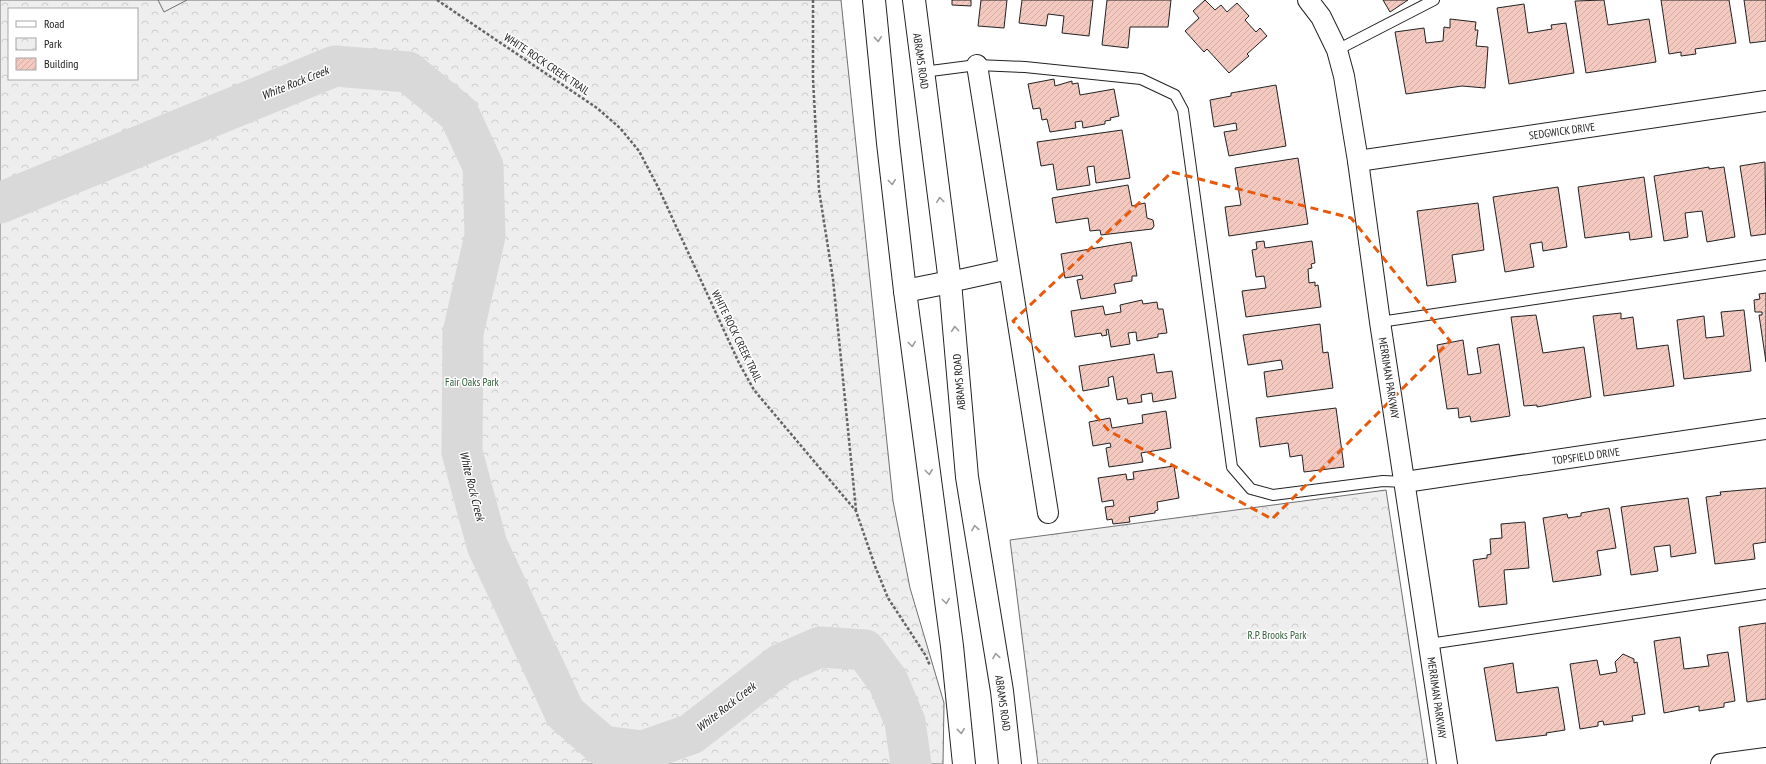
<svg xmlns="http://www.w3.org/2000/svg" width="1766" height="764" font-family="'PT Sans Narrow',sans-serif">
<defs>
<pattern id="park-crowns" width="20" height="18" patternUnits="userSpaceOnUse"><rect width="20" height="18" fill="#eee"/><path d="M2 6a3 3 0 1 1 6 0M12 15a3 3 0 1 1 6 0" fill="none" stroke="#ccc"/></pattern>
<pattern id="building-hatch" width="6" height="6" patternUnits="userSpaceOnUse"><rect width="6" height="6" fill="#f3c9c0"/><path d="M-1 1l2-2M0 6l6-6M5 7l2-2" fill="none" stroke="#d0aca5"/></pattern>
</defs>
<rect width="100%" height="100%" fill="#fff"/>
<!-- park -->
<g fill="url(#park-crowns)" stroke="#6f6f6f" fill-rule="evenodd">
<path d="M 0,0 L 841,0 L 893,501 L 910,588 L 944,703 L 943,764 L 0,764 ZM 9,9 L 137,9 L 137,79 L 9,79 Z"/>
<path d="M 1386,490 L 1428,764 L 1038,764 L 1010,540 Z"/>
</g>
<!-- pitch -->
<path fill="#eee" stroke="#6f6f6f" d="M 158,0 L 187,0 L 164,12 Z"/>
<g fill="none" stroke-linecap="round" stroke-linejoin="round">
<!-- river -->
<path stroke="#d9d9d9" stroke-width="41" d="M 0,203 L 335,66 L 408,72 L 459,114 L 483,166 L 485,236 L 463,333 L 462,452 L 487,545 L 565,713 L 603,746 L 643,751 L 691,734 L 781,664 L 820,647 L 865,650 L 888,681 L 905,722 L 911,764"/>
</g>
<!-- building -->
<g fill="url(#building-hatch)" stroke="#222">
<path d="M 952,0 L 971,0 L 971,6 L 952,5 Z"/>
<path d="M 981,0 L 1007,0 L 1004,28 L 978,26 Z"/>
<path d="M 1022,0 L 1093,0 L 1089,36 L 1062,33 L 1064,16 L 1048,14 L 1046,26 L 1019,23 Z"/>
<path d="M 1107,0 L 1171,0 L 1168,27 L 1130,27 L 1128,48 L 1102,45 Z"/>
<path d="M 1205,0 L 1215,10 L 1221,5 L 1227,12 L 1237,3 L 1249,16 L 1245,20 L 1256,32 L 1260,28 L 1267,36 L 1247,54 L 1249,56 L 1229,73 L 1207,49 L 1204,52 L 1185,31 L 1199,18 L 1193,11 Z"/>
<path d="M 1383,0 L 1408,0 L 1390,12 Z"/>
<path d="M 1604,0 L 1608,25 L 1649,19 L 1656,62 L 1586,73 L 1575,1 Z"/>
<path d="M 1661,0 L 1729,0 L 1736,43 L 1695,49 L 1696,54 L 1681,56 L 1681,52 L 1669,54 Z"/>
<path d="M 1744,0 L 1766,0 L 1766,41 L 1750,43 Z"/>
<path d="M 1524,4 L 1528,33 L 1552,29 L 1551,25 L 1566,23 L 1574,73 L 1509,84 L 1497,8 Z"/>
<path d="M 1450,19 L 1476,22 L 1475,30 L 1478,30 L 1476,46 L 1488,47 L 1485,88 L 1462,86 L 1406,94 L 1395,32 L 1424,28 L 1426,43 L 1443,41 L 1444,27 L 1450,28 Z"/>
<path d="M 1054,79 L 1055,86 L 1072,81 L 1072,84 L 1078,83 L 1080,95 L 1114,89 L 1119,116 L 1110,118 L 1111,120 L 1105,121 L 1105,124 L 1083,128 L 1082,121 L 1075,122 L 1076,128 L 1050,132 L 1047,119 L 1042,120 L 1040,108 L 1033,109 L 1028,84 Z"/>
<path d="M 1276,85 L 1286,146 L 1229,156 L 1224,132 L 1237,130 L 1236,123 L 1214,127 L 1210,100 L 1231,96 L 1231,93 Z"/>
<path d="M 1122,130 L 1130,178 L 1096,183 L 1094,166 L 1087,167 L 1090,185 L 1057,190 L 1053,164 L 1041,166 L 1037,142 Z"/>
<path d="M 1298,158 L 1308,224 L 1229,236 L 1225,207 L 1241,205 L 1235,168 Z"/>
<path d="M 1765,162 L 1766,234 L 1751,236 L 1740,166 Z"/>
<path d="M 1709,167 L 1709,169 L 1724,167 L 1735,237 L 1707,242 L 1702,211 L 1685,213 L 1688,237 L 1664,241 L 1654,176 Z"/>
<path d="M 1644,177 L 1652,237 L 1630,240 L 1629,232 L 1585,238 L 1578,187 Z"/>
<path d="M 1128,185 L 1132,206 L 1145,203 L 1147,218 L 1153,220 L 1154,226 L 1152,229 L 1101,235 L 1100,230 L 1090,231 L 1088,218 L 1056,223 L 1052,198 Z"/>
<path d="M 1558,187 L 1567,247 L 1543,251 L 1542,242 L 1530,244 L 1534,267 L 1505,272 L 1493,197 Z"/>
<path d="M 1478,203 L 1484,250 L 1452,255 L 1456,282 L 1427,286 L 1417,211 Z"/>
<path d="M 1264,241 L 1265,248 L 1312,241 L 1315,263 L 1311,264 L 1312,268 L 1308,269 L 1309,283 L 1315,282 L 1315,286 L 1318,285 L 1321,307 L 1246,317 L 1242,291 L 1266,288 L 1264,276 L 1256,277 L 1252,250 L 1257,249 L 1256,242 Z"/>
<path d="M 1131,242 L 1137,276 L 1132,276 L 1132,281 L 1114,284 L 1116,293 L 1081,299 L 1077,280 L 1083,279 L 1082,275 L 1065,278 L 1061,254 Z"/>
<path d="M 1766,293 L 1766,362 L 1759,315 L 1762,315 L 1762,312 L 1755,312 L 1754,300 L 1760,299 L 1759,294 Z"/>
<path d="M 1142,300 L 1143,304 L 1157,302 L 1158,309 L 1163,309 L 1167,333 L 1158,334 L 1158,337 L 1137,341 L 1136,332 L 1128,333 L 1130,344 L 1111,347 L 1108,329 L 1106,330 L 1107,335 L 1102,336 L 1101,333 L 1075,337 L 1071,311 L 1103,306 L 1105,315 L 1121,312 L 1120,305 Z"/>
<path d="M 1744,310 L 1751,371 L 1684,379 L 1677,320 L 1704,316 L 1706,338 L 1724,336 L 1721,312 Z"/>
<path d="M 1621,313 L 1621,319 L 1633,317 L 1637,349 L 1668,345 L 1674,386 L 1604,396 L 1593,316 Z"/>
<path d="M 1536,315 L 1543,353 L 1584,347 L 1591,397 L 1537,407 L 1537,405 L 1524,406 L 1511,317 Z"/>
<path d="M 1320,324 L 1323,353 L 1328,352 L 1333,388 L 1267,397 L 1264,372 L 1283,369 L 1281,360 L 1248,365 L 1243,335 Z"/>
<path d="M 1463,340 L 1468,375 L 1481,373 L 1477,348 L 1499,344 L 1510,416 L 1471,422 L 1470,416 L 1459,418 L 1458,408 L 1447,409 L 1437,345 Z"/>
<path d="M 1154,354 L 1157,373 L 1172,371 L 1176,398 L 1153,402 L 1152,393 L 1141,395 L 1142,402 L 1128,404 L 1127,398 L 1117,400 L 1113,376 L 1108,378 L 1109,386 L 1083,391 L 1079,366 Z"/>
<path d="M 1336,408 L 1344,467 L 1304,472 L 1302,455 L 1290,457 L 1288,443 L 1260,447 L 1256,418 Z"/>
<path d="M 1166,411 L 1171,448 L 1141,453 L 1143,462 L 1109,467 L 1106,448 L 1111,447 L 1110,443 L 1093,446 L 1089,422 L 1110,418 L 1112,428 L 1143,423 L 1142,415 Z"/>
<path d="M 1174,466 L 1179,498 L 1157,502 L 1158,510 L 1155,511 L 1155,513 L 1129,517 L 1130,522 L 1113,524 L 1112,519 L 1107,520 L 1105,507 L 1114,506 L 1113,500 L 1102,502 L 1098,478 L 1126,474 L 1127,480 L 1134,479 L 1133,472 Z"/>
<path d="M 1766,488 L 1766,542 L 1753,544 L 1755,559 L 1715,564 L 1706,497 L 1721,495 L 1720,492 Z"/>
<path d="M 1688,498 L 1696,553 L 1671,557 L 1670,545 L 1654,547 L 1658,571 L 1631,575 L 1621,507 Z"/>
<path d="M 1609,508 L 1616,548 L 1597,551 L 1601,575 L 1553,582 L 1543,518 L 1567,514 L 1568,518 L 1581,516 L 1581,513 Z"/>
<path d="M 1525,522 L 1529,568 L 1504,570 L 1507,604 L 1479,607 L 1473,560 L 1487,558 L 1487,555 L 1491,554 L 1490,539 L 1502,538 L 1501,524 Z"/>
<path d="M 1766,623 L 1766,699 L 1747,702 L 1739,627 Z"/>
<path d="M 1680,637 L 1684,669 L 1709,666 L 1707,655 L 1728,652 L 1735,701 L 1724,703 L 1724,707 L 1699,711 L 1699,706 L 1664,713 L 1654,641 Z"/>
<path d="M 1623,654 L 1634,659 L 1634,663 L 1637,662 L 1645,714 L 1632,716 L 1633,721 L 1604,725 L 1603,721 L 1598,722 L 1598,726 L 1580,729 L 1570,664 L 1597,660 L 1600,675 L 1617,672 L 1615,662 Z"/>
<path d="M 1513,663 L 1517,693 L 1558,687 L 1565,730 L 1546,733 L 1547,735 L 1496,741 L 1484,668 Z"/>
</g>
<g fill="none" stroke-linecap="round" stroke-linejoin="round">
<!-- service casing -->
<g stroke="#222" stroke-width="12">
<g id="service">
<path d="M 1337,50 L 1434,0"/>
<path d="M 923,72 L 977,65 L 1025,67 L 1141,79 L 1175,95 L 1183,110 L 1232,467 L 1251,489 L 1273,495 L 1383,481 L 1405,482"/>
<path d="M 1380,322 L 1766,265"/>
<path d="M 1429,644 L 1766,594"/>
</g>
</g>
<!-- minor casing -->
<g stroke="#222" stroke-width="22">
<g id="minor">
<path d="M 1308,0 L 1321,17 L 1337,50 L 1344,76 L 1358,161 L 1380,322 L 1447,764"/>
<path d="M 977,65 L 1048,513"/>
<path d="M 1358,161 L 1766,101"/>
<path d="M 950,282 L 1009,269"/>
<path d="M 1405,482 L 1766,429"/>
<path d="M 1721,764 L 1766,758"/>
</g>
</g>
<!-- secondary casing -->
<g stroke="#222" stroke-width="24">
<g id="secondary">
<path d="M 874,0 L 888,143 L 905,291 L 952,646 L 964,764"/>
<path d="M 914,0 L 950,282 L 967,477 L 1002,691 L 1010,764"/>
<path d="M 905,291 L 950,282"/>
</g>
</g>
<!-- path -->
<g stroke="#646464" stroke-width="2.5" stroke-dasharray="3 2" stroke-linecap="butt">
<path d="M 437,0 L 597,108 L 620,128 L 639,151 L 658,187 L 739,363 L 754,390 L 856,511 L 875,566 L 888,598 L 926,656 L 930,666"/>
<path d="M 813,0 L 813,79 L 819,190 L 833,279 L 856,510"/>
</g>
<!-- service -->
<use href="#service" stroke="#fff" stroke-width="10"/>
<!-- minor -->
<use href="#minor" stroke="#fff" stroke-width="20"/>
<!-- secondary -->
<use href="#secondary" stroke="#fff" stroke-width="22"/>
</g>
<!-- one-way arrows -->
<defs><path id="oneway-chevron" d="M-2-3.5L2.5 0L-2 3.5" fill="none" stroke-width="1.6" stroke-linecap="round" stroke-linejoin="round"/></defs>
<g stroke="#9c9c9c">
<use href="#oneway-chevron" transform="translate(878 39) rotate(84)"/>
<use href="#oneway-chevron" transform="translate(892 182) rotate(83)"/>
<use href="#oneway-chevron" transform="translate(940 200) rotate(-97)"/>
<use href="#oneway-chevron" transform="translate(955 329) rotate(-95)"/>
<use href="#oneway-chevron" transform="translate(912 344) rotate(83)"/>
<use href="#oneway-chevron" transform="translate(929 472) rotate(83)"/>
<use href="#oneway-chevron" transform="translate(975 528) rotate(-99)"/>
<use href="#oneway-chevron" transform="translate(946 601) rotate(83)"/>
<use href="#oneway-chevron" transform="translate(996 656) rotate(-99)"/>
<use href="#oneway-chevron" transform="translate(961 731) rotate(84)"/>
</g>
<!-- marked area -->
<path fill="none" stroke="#e8590c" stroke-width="3" stroke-dasharray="8 5" stroke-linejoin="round" d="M 1172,172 L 1351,218 L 1450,341 L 1272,519 L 1109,431 L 1013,321 Z"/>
<g text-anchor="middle" stroke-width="3" stroke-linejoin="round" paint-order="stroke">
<!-- street labels -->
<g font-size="11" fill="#222" stroke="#fff">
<text transform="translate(921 61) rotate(82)" y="4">ABRAMS ROAD</text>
<text transform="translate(547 64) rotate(34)" y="4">WHITE ROCK CREEK TRAIL</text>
<text transform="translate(1562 131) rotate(-8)" y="4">SEDGWICK DRIVE</text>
<text transform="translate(737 336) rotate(64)" y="4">WHITE ROCK CREEK TRAIL</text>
<text transform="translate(1389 378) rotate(81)" y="4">MERRIMAN PARKWAY</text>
<text transform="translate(959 382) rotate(-95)" y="4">ABRAMS ROAD</text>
<text transform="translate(1586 456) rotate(-8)" y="4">TOPSFIELD DRIVE</text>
<text transform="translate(1437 698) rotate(82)" y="4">MERRIMAN PARKWAY</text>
<text transform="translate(1003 703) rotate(82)" y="4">ABRAMS ROAD</text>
</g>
<!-- park labels -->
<g font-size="11" fill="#2f5e38" stroke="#fff">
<text x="472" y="386">Fair Oaks Park</text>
<text x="1277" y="639">R.P. Brooks Park</text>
</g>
<!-- water labels -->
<g font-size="12" font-style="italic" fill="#222" stroke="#fff">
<text transform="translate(295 83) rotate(-22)" y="4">White Rock Creek</text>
<text transform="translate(472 486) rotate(76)" y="4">White Rock Creek</text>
<text transform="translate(726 707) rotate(-38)" y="4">White Rock Creek</text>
</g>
</g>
<!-- legend -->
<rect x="8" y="8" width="130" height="72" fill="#ffffff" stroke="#a7a7a7"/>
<rect x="16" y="21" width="20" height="6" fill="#ffffff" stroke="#a7a7a7"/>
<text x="44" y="28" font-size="12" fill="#222222">Road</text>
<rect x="16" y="38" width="20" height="12" fill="url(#park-crowns)" stroke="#a7a7a7"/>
<text x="44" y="48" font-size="12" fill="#222222">Park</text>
<rect x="16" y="58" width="20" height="12" fill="url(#building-hatch)" stroke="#a7a7a7"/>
<text x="44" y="68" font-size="12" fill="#222222">Building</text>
</svg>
